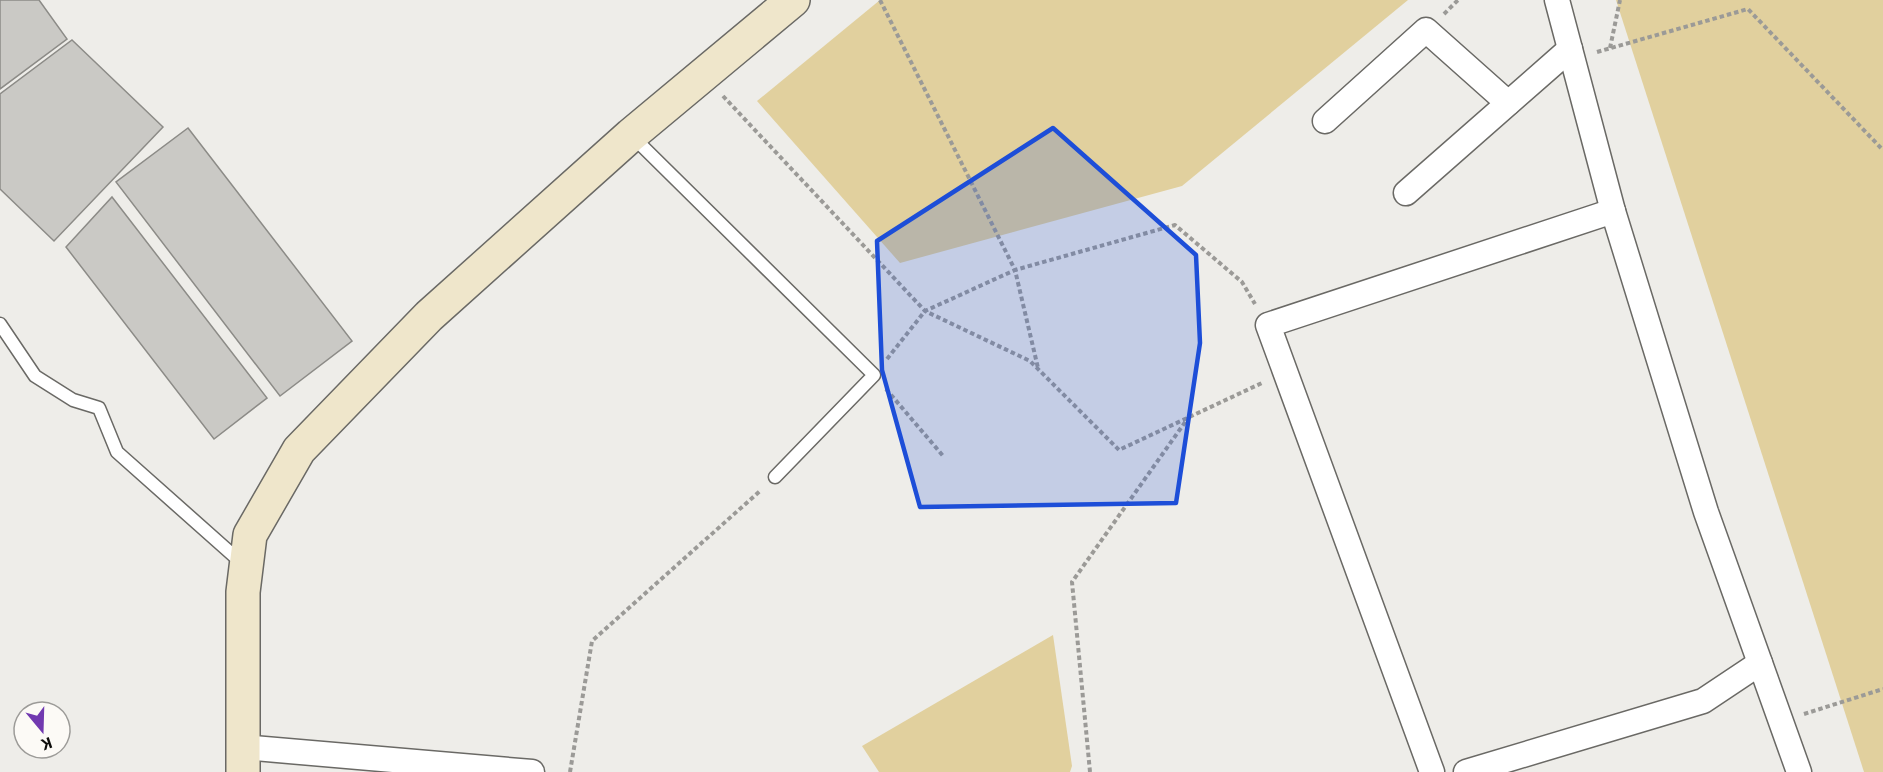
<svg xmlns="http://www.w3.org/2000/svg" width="1883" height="772" font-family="'Exo 2',sans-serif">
<rect width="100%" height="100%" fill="#eeede9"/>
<!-- green -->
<g fill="#e1d09e">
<path d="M 880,0 L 1408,0 L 1182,186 L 900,263 L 757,101 Z"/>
<path d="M 1616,0 L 1883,0 L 1883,772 L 1864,772 Z"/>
<path d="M 1053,635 L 1072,766 L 1070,772 L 879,772 L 862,746 Z"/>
</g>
<!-- building -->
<g fill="#cac9c5" stroke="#8c8b87" stroke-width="1.5">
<path d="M 0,0 L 39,0 L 67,39 L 0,89 Z"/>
<path d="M 72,40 L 163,127 L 54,241 L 0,189 L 0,94 Z"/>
<path d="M 188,128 L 352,341 L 280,396 L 116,182 Z"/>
<path d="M 112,197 L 267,398 L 214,439 L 66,247 Z"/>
</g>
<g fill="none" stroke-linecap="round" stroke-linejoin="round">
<!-- lane casing -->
<g stroke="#6a6965" stroke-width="15">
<g id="lane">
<path d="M 632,136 L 874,375 L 775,477"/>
<path d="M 0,324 L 35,376 L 73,400 L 99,408 L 117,452 L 243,564"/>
</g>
</g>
<!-- street casing -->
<g stroke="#6a6965" stroke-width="27">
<g id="street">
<path d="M 1557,0 L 1613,211 L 1706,512 L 1799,772"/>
<path d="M 1325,121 L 1426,30 L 1508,103"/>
<path d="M 1406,193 L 1570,49"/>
<path d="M 242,747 L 532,772"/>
<path d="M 1432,772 L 1268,325 L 1613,211"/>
<path d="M 1466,772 L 1703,701 L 1760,663"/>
</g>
</g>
<!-- secondary casing -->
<g stroke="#6a6965" stroke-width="36">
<path id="secondary" d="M 243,772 L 243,592 L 250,535 L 299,450 L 429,316 L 631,135 L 793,0"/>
</g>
<!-- path -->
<g stroke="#9b9a97" stroke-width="4" stroke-dasharray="4.5 3" stroke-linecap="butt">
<path d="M 880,0 L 1015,270 L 1175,225 L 1242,282 L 1255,304"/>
<path d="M 1444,14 L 1458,0"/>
<path d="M 1610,48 L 1620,0"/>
<path d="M 1597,52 L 1748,9 L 1881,148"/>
<path d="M 723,96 L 925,311 L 1030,361 L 1119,450 L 1264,382"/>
<path d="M 887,359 L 925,311 L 1015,270 L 1038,368"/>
<path d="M 886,389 L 944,457"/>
<path d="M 1804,714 L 1883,689"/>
<path d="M 570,772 L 592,641 L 761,490"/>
<path d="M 1090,772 L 1072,582 L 1188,418"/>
</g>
<!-- lane -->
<use href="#lane" stroke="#fff" stroke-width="12"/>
<!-- street -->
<use href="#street" stroke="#fff" stroke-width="24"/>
<!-- secondary -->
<use href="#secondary" stroke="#efe6cb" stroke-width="33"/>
</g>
<!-- marked area -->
<path fill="#1d4ed8" fill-opacity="0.2" stroke="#1d4ed8" stroke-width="4.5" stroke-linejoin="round" d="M 1053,128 L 1196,255 L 1200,343 L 1176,503 L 920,507 L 882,370 L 877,241 Z"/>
<!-- north arrow -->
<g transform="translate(42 730) rotate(161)"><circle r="28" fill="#fcfaf6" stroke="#9c9b98" stroke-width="1.5"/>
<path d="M0-4.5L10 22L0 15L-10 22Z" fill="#7139b0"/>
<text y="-9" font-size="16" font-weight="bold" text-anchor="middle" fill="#0c0c0a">K</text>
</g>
</svg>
